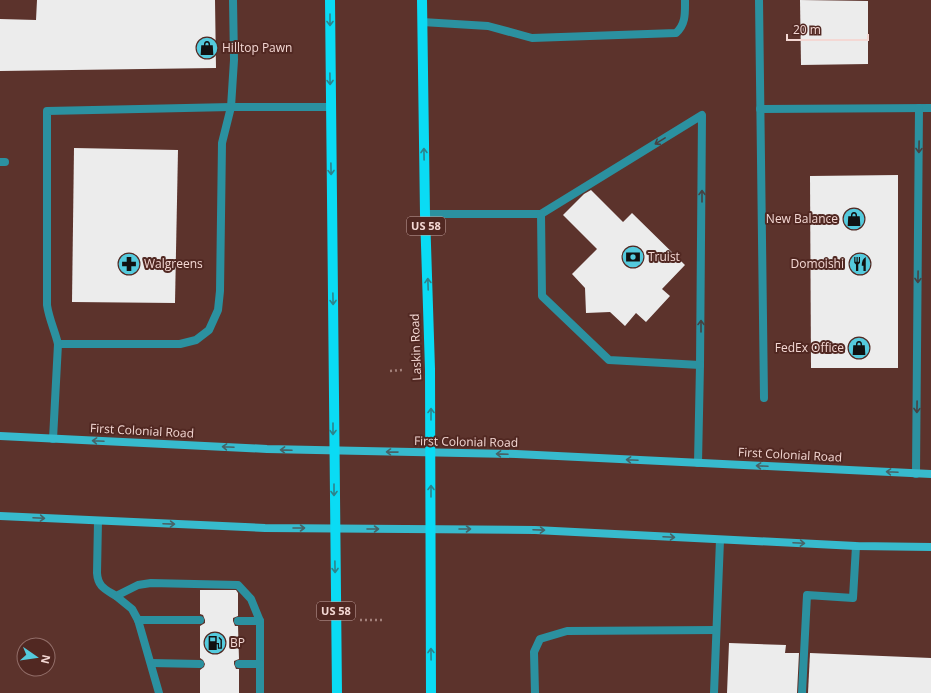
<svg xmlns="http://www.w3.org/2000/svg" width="931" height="693" font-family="'Open Sans',sans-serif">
<rect width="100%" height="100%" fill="#5c332c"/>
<!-- building -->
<g fill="#ececec">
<path d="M 37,0 L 215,0 L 216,68 L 0,71 L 0,19 L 36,20 Z"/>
<path d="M 800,0 L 868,1 L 868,64 L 801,65 Z"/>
<path d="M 74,148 L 178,150 L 175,303 L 72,302 Z"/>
<path d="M 898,175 L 898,368 L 811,368 L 810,176 Z"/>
<path d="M 591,190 L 623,222 L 632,213 L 685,265 L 662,289 L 670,296 L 646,322 L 636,313 L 625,326 L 610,312 L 586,313 L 585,288 L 572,274 L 597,249 L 563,215 L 584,194 Z"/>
<path d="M 200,590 L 236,590 L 238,593 L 238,616 L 233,618 L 233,621 L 235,626 L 238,626 L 239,659 L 234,661 L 234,664 L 236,669 L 239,669 L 239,693 L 200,693 L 200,670 L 204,667 L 205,664 L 203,660 L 200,658 L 200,626 L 205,623 L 205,620 L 203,615 L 200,614 Z"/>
<path d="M 729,643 L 786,645 L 785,653 L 799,653 L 797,693 L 727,693 Z"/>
<path d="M 810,653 L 931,658 L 931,693 L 808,693 Z"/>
</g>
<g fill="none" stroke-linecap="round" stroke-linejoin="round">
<!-- path -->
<g stroke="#a3817b" stroke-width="2.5" stroke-dasharray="2 3" stroke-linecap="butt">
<path d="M 390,371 L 402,370"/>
<path d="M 360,620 L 383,620"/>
</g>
<!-- service -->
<g stroke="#2b91a0" stroke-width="8">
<path d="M 759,0 L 764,398"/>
<path d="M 422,22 L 488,26 L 532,38 L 676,33 C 686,24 685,13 685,0"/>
<path d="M 760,109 L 931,108"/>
<path d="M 0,162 L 5,162"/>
<path d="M 425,214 L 541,214 L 702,115 L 700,365 L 698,463"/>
<path d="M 541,214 L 542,296 L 609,360 L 700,365"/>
<path d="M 58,344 L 180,344 L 196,340 L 209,330 L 218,310 L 220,291 L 222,143 L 231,107 L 234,60 L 233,0"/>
<path d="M 53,439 L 58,344 C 55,331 49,319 47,305 L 47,111 L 231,107 L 331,107"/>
<path d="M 916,474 L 919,108"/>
<path d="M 98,521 L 97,573 C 98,587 105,589 116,596 L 138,585 L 151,583 L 238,585 L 251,599 L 260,621 L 260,693"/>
<path d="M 116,596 L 132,609 L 138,620 L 159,693"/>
<path d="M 138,620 L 200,620"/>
<path d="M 238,621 L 260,621"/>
<path d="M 151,663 L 200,664"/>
<path d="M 239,664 L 260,664"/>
<path d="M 535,693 L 534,652 L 540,639 L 567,631 L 716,630"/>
<path d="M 714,693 L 720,540"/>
<path d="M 802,693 L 807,595 L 853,598 L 856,546"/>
</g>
<!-- secondary -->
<g stroke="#37bacd" stroke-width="8">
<path d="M 0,436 L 267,449 L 516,454 L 931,474"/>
<path d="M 0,516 L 265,528 L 535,530 L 856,546 L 931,547"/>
</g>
<!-- primary -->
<g stroke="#0adbf4" stroke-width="10">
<path d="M 330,0 L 337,693"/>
<path d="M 422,0 L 425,214 L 430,369 L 431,693"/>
</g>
</g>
<!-- one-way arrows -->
<defs><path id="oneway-shaft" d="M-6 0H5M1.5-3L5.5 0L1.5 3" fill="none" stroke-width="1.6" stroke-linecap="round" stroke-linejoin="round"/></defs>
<g stroke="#2e828b">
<use href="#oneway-shaft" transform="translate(330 20) rotate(90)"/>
<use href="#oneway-shaft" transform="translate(330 79) rotate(89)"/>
<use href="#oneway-shaft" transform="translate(424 154) rotate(-91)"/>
<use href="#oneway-shaft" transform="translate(331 169) rotate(89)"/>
<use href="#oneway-shaft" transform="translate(428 284) rotate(-92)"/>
<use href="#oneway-shaft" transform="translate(333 299) rotate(89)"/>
<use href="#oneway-shaft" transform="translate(431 414) rotate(-90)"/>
<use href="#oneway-shaft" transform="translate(333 429) rotate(90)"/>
<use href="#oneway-shaft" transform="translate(334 490) rotate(90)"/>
<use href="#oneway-shaft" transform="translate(431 491) rotate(-90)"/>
<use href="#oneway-shaft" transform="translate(335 567) rotate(89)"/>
<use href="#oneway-shaft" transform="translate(431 654) rotate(-91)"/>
</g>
<g stroke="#484242">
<use href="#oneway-shaft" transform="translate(660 141) rotate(149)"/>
<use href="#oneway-shaft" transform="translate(919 147) rotate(91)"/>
<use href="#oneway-shaft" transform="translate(702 196) rotate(-90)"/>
<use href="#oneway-shaft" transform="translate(918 277) rotate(91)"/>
<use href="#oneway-shaft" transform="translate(701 326) rotate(-90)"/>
<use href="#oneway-shaft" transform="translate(917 407) rotate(91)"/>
</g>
<g stroke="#476266">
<use href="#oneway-shaft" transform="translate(98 441) rotate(-177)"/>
<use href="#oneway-shaft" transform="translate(228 447) rotate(-177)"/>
<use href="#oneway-shaft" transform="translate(286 450) rotate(-178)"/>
<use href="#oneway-shaft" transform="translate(392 452) rotate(-179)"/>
<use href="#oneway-shaft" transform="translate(502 454) rotate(-178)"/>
<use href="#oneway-shaft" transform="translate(632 460) rotate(-177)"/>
<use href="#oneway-shaft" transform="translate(762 466) rotate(-177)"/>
<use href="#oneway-shaft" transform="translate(892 472) rotate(-177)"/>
<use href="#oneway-shaft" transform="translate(39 518) rotate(3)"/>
<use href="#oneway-shaft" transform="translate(169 524) rotate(2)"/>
<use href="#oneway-shaft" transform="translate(299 528)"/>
<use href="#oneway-shaft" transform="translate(373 529)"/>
<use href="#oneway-shaft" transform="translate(465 529)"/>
<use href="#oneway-shaft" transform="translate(539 530) rotate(2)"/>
<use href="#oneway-shaft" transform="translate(669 537) rotate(3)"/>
<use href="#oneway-shaft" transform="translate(799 543) rotate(3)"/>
</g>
<!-- icons -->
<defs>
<g id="shop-disc" transform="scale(1.15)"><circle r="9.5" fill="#54cadd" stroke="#512822"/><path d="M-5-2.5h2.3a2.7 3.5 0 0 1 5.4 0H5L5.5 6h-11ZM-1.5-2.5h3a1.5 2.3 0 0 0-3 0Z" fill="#111"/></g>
<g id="bank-disc" transform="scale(1.15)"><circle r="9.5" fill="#54cadd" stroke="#512822"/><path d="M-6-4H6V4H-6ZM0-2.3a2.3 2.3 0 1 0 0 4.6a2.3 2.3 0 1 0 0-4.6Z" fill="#111"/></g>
<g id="pharmacy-disc" transform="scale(1.15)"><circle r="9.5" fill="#54cadd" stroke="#512822"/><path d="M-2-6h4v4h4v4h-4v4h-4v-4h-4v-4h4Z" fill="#111"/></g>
<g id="restaurant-disc" transform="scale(1.15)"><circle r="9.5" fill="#54cadd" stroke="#512822"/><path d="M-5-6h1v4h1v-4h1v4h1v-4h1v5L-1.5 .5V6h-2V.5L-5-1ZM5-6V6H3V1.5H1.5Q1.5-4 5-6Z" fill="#111"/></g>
<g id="fuel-disc" transform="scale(1.15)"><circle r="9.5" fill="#54cadd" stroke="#512822"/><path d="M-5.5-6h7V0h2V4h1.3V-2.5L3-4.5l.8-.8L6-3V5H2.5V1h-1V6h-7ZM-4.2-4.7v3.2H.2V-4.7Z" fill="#111"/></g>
</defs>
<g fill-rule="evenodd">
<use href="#shop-disc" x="207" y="48"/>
<use href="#shop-disc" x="854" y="219"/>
<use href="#bank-disc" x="633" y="257"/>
<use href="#pharmacy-disc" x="129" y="264"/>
<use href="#restaurant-disc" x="860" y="264"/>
<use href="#shop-disc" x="859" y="348"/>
<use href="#fuel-disc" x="215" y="643"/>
</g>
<g text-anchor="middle" stroke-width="4" stroke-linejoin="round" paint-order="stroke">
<!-- shield labels -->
<g fill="#512822" stroke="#c3a39f" stroke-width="1">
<rect x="407" y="217" width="38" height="18" rx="3"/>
<rect x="317" y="602" width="38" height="18" rx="3"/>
</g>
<g font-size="11" font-weight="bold" fill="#f4d8d4">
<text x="426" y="230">US 58</text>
<text x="336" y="615">US 58</text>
</g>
<!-- poi labels -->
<g font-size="12" fill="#f4d8d4" stroke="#512822" text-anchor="start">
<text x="222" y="52">Hilltop Pawn</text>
<text x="838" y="223" text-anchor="end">New Balance</text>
<text x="648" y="261">Truist</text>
<text x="144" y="268">Walgreens</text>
<text x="844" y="268" text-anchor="end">Domoishi</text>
<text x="844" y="352" text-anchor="end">FedEx Office</text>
<text x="230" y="647">BP</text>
</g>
<!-- street labels -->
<g font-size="12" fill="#f4d8d4" stroke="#512822">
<text transform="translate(416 347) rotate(-92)" y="4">Laskin Road</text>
<text transform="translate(142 431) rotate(3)" y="4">First Colonial Road</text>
<text transform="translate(466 442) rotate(1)" y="4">First Colonial Road</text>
<text transform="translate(790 455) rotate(3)" y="4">First Colonial Road</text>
</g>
</g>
<!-- north arrow -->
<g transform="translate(36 657) rotate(103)"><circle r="19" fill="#512822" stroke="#926e69"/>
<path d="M0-3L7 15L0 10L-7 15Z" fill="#54cadd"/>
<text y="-6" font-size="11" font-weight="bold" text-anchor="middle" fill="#f4d8d4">N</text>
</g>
<!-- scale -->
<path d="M787 34v6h81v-6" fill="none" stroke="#f4d8d4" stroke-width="2"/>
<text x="793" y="34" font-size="12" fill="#f4d8d4" stroke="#512822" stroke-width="3" paint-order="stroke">20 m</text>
</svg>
